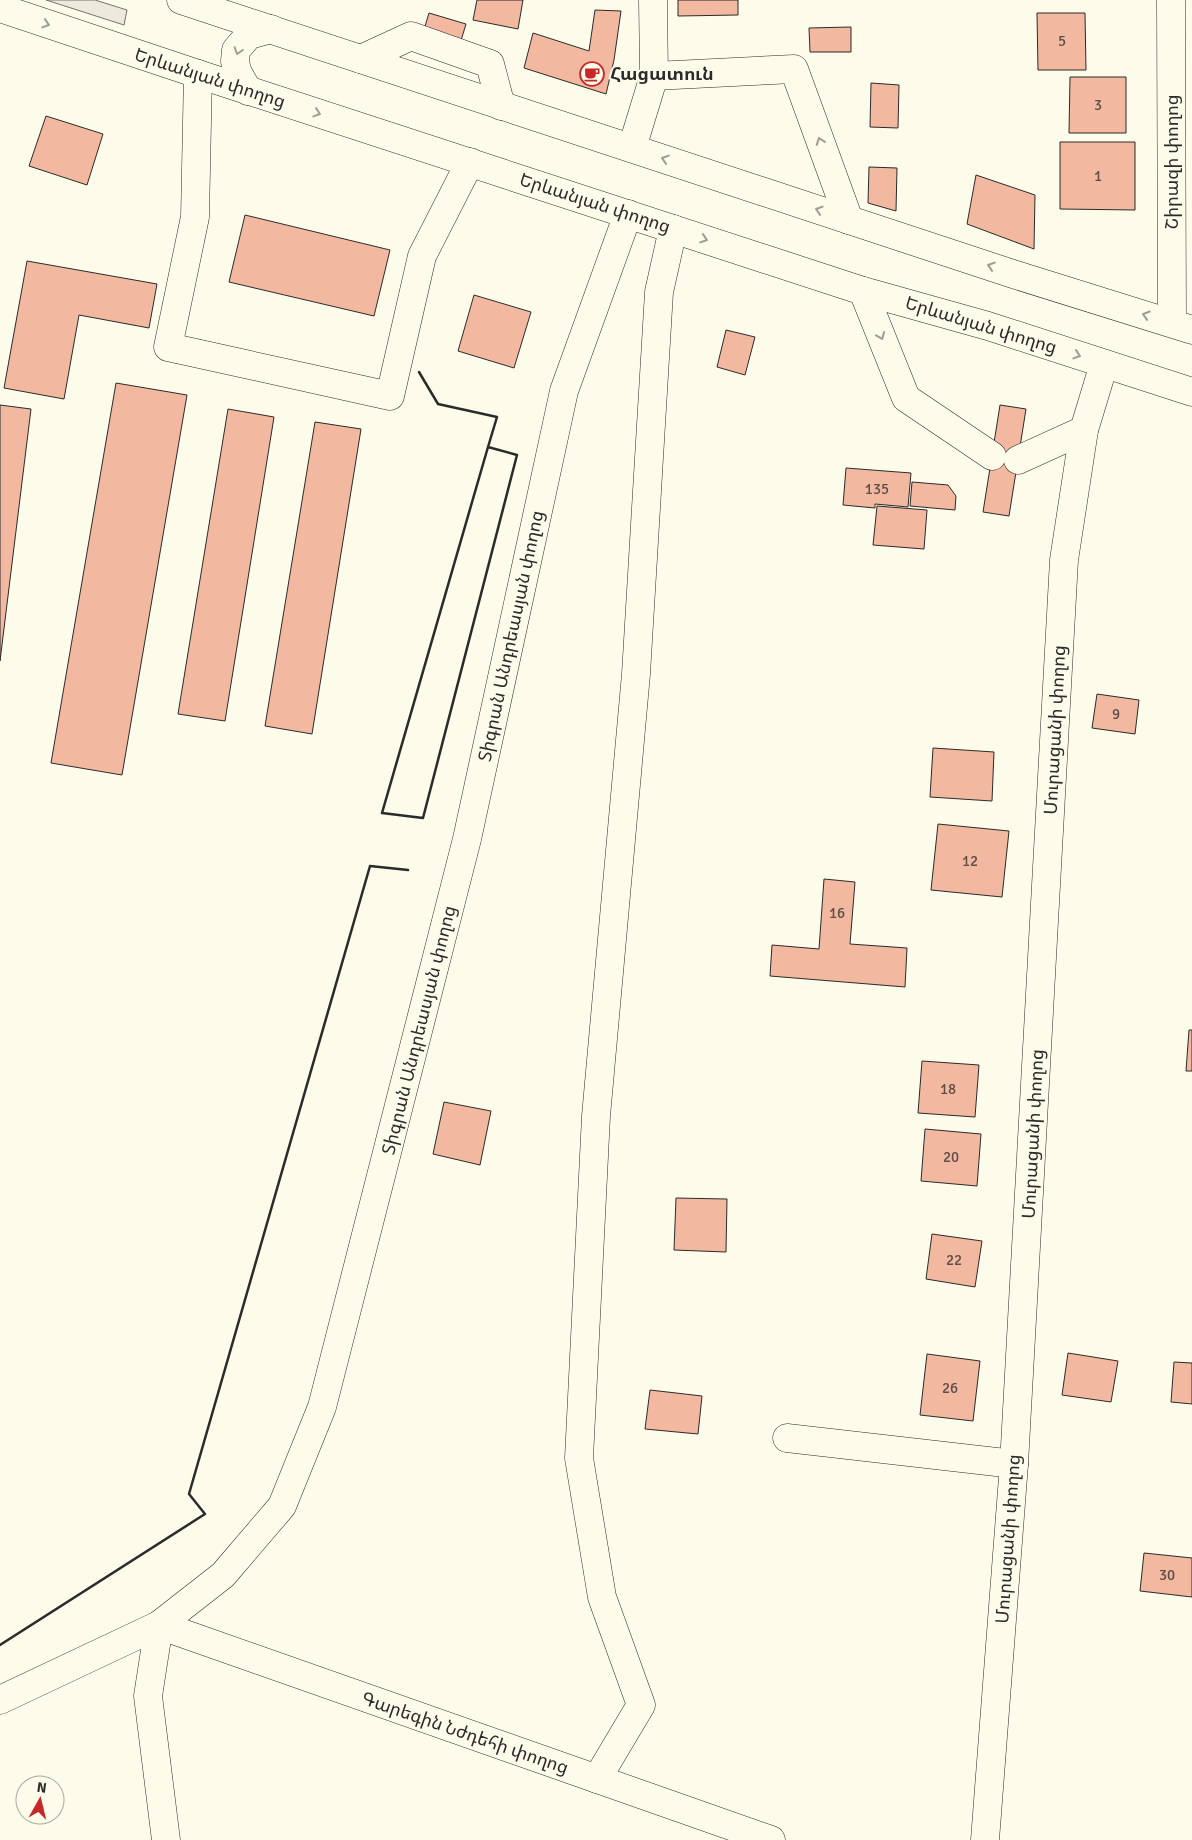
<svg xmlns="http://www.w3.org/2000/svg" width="1192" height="1840" font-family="Signika,'Noto Sans Armenian',sans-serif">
<rect width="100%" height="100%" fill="#fdfbea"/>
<!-- green -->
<path fill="#ecebdb" stroke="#74746e" d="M 46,0 L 95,0 L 127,10 L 124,25 Z"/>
<!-- building -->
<g fill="#f2b8a0" stroke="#2b2b2b">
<path d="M 477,0 L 523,0 L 518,29 L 473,20 Z"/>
<path d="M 678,0 L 738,0 L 738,15 L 678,16 Z"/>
<path d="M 595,10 L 621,11 L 614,60 L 606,94 L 524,68 L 533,33 L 589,51 Z"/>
<path d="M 429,13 L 466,24 L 456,57 L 419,46 Z"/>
<path d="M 1037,13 L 1085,13 L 1086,70 L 1038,70 Z"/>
<path d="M 851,27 L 851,52 L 810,52 L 809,28 Z"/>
<path d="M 1070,77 L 1126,77 L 1126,133 L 1069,133 Z"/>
<path d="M 871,83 L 899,85 L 898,128 L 870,127 Z"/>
<path d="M 46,116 L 103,134 L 87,185 L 29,166 Z"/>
<path d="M 1060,142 L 1135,142 L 1135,210 L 1060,209 Z"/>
<path d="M 869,167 L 897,168 L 896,211 L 868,203 Z"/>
<path d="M 976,175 L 1035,195 L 1034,249 L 967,224 Z"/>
<path d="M 245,215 L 390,250 L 374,316 L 229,282 Z"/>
<path d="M 27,261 L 157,284 L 149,328 L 79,315 L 64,399 L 4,388 Z"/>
<path d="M 474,295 L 531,312 L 514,368 L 458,351 Z"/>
<path d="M 726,330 L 755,337 L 745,375 L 717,367 Z"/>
<path d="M 116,383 L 187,395 L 122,775 L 51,763 Z"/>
<path d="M 0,405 L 31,409 L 0,661 Z"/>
<path d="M 1000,405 L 1026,409 L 1009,516 L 983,512 Z"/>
<path d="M 228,409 L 274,417 L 225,721 L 178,714 Z"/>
<path d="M 315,422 L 361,429 L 312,734 L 265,726 Z"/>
<path d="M 846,468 L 911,473 L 908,507 L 875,504 L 875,508 L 843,505 Z"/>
<path d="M 912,482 L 948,485 L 956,496 L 955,510 L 910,506 Z"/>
<path d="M 877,506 L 927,510 L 924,549 L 873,545 Z"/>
<path d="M 1097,694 L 1139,700 L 1135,734 L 1092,728 Z"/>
<path d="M 933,748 L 994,752 L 992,801 L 930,797 Z"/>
<path d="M 938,824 L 1009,831 L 1002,897 L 931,890 Z"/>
<path d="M 824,879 L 855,882 L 850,944 L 907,948 L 905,987 L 770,976 L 772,945 L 819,949 Z"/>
<path d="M 1189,1030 L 1192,1030 L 1192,1071 L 1186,1071 Z"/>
<path d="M 922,1061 L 979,1065 L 975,1117 L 918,1113 Z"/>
<path d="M 444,1102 L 491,1111 L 480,1165 L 433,1154 Z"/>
<path d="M 925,1129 L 981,1134 L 977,1186 L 921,1181 Z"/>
<path d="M 676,1198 L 727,1199 L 726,1252 L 674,1250 Z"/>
<path d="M 932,1234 L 982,1241 L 975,1287 L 926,1279 Z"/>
<path d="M 1068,1353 L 1118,1361 L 1111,1402 L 1062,1395 Z"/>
<path d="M 927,1354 L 980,1361 L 973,1421 L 920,1415 Z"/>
<path d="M 1174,1362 L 1192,1363 L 1192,1404 L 1171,1402 Z"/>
<path d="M 650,1390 L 702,1396 L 698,1434 L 645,1429 Z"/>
<path d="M 1144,1553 L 1192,1558 L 1192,1597 L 1140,1591 Z"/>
</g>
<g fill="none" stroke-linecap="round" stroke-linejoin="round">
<!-- minor casing -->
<g stroke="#2b2b2b" stroke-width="29">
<g id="minor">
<path d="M 1171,0 L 1172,323"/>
<path d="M 361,59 L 411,36 L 490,64 L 501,106"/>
<path d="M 198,74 L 195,217 L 168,347 L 390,396 L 422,256 L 470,162"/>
<path d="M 654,76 L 794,69 L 849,220"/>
<path d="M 632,148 L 654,76 L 653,0"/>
<path d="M 863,291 L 906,398 L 992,456"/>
<path d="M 1018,460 L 1084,430"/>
<path d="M 787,1438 L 1014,1464"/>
<path d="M 597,1779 L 641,1705 L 602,1597 L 579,1458 L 596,1116 L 636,674 L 659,292 L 673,229"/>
<path d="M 166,1840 L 148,1696 L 159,1625 L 771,1840"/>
<path d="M 985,1840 L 1014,1464 L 1064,560 L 1084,430 L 1104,364"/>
</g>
</g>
<!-- major casing -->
<g stroke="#2b2b2b" stroke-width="29">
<path id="major" d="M 0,1700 L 159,1625 L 223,1575 L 282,1506 L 322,1407 L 467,839 L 564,391 L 628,214"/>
</g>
<!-- highway casing -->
<g stroke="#2b2b2b" stroke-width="29">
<g id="highway">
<path d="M 181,0 L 1013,274 L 1192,330"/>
<path d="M 0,8 L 198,74 L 863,291 L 988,326 L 1192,392"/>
<path d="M 248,91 L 237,71 L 235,61 L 236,50 L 249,35 L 271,29"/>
</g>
</g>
<!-- minor -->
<use href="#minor" stroke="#fdfbea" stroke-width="28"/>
<!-- major -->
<use href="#major" stroke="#fdfbea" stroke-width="28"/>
<!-- highway -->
<use href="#highway" stroke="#fdfbea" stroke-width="28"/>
<!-- wall -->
<g stroke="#2b2b2b" stroke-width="2.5">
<path d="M 419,372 L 438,404 L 497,417 L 488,447 L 382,813 L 423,818 L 517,455 L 488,447"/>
<path d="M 0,1645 L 205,1514 L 189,1494 L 370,866 L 408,870"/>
</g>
</g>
<!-- one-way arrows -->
<defs><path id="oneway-chevron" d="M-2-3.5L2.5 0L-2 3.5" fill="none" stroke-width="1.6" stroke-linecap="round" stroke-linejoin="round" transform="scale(1.25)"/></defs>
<g stroke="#9e9d94">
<use href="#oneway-chevron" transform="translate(46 24) rotate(18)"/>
<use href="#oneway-chevron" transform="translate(238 51) rotate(108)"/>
<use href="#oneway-chevron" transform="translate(317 113) rotate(18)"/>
<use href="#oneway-chevron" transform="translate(820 141) rotate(-110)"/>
<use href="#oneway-chevron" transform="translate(665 159) rotate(-162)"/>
<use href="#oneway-chevron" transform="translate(819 210) rotate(-162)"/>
<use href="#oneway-chevron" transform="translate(704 239) rotate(18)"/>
<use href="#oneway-chevron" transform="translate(991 266) rotate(-162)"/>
<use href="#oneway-chevron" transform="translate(1146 315) rotate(-163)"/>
<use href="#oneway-chevron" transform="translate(881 336) rotate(68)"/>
<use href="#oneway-chevron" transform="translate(1077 355) rotate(18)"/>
</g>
<!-- icons -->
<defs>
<g id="cafe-ring" transform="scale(1.25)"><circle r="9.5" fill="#fdfbea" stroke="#c62828" stroke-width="1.5"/><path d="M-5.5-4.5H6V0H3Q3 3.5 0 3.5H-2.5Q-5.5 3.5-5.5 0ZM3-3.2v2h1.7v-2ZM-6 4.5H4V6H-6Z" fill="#c62828"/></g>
</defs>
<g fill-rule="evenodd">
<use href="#cafe-ring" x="592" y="74"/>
</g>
<g text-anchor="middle" stroke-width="4" stroke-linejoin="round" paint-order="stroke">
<!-- number labels -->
<g font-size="15" fill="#5d4e48">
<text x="1062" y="46">5</text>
<text x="1098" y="110">3</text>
<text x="1098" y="181">1</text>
<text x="877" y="494">135</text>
<text x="1116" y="719">9</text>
<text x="970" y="866">12</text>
<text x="837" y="918">16</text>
<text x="948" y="1094">18</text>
<text x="951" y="1162">20</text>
<text x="954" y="1265">22</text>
<text x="950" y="1393">26</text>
<text x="1167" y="1580">30</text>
</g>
<!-- poi labels -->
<g font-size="18" font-weight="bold" fill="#2b2b2b" stroke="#fdfbea" text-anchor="start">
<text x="610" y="80">Հացատուն</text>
</g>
<!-- street labels -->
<g font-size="18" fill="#2b2b2b" stroke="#fdfbea">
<text transform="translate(210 78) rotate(18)" y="6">Երևանյան փողոց</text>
<text transform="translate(1172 162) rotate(-90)" y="6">Շիրազի փողոց</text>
<text transform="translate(595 203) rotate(18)" y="6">Երևանյան փողոց</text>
<text transform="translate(981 325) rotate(17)" y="6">Երևանյան փողոց</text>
<text transform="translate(511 636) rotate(-78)" y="6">Տիգրան Անդրեասյան փողոց</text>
<text transform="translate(1055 730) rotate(-87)" y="6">Մուրացանի փողոց</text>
<text transform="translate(419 1030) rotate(-76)" y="6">Տիգրան Անդրեասյան փողոց</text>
<text transform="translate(1033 1134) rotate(-87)" y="6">Մուրացանի փողոց</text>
<text transform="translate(1008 1539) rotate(-86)" y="6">Մուրացանի փողոց</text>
<text transform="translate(465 1733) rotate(19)" y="6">Գարեգին Նժդեհի փողոց</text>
</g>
</g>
<!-- north arrow -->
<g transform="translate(40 1800) rotate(8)"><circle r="24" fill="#fdfbea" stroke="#a9a89e"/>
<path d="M0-4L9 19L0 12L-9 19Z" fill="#c62828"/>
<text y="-8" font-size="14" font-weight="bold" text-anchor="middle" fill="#2b2b2b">N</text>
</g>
</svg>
